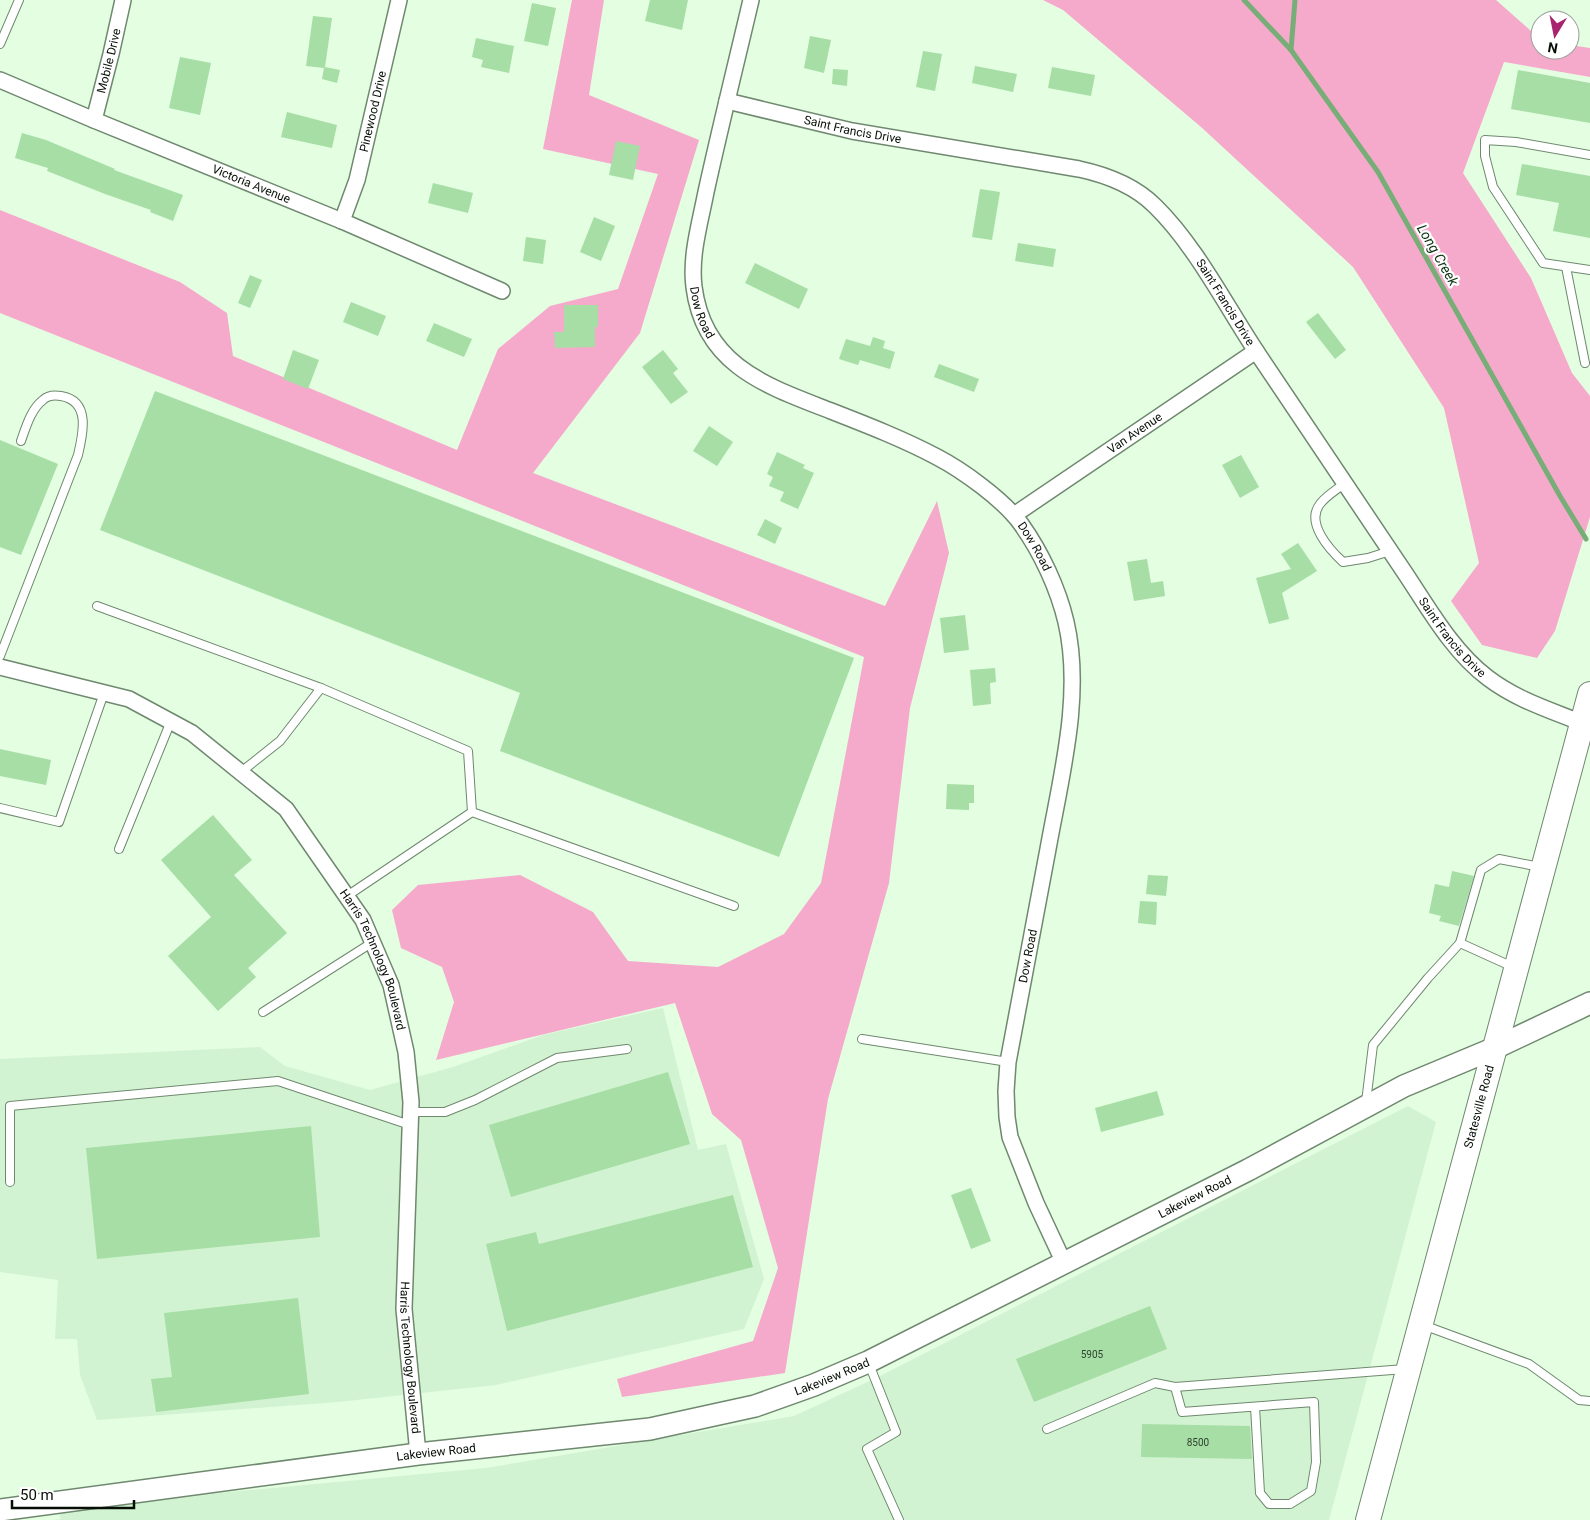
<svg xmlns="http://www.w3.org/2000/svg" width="1590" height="1520" font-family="Roboto,sans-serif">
<rect width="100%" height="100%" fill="#e3fee1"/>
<!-- built -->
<g fill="#d2f3d1">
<path d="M 663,1008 L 698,1150 L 726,1144 L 764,1279 L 744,1329 L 496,1385 L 338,1402 L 97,1420 L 80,1375 L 77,1339 L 55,1339 L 58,1280 L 0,1272 L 0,1059 L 260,1047 L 285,1066 L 370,1090 L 453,1067 L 543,1035 Z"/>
<path d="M 1408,1106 L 1436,1122 L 1329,1520 L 53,1520 L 61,1519 L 57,1508 L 486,1468 L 794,1416 L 878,1377 Z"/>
</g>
<!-- forest -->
<g fill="#f6aacb">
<path d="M 572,0 L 604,0 L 589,95 L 699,140 L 640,333 L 533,473 L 885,606 L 937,501 L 949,553 L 910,708 L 889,883 L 828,1099 L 785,1373 L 622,1397 L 617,1379 L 753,1341 L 778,1268 L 741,1140 L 712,1114 L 675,1003 L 436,1060 L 454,1002 L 442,967 L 401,948 L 392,910 L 418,885 L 520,875 L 593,912 L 628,961 L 718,967 L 784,934 L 821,883 L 864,657 L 0,313 L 0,210 L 180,282 L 227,313 L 233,356 L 457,450 L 498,349 L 550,306 L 618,289 L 658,174 L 543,149 Z"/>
<path d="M 1043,0 L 1496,0 L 1540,39 L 1540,50 L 1570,50 L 1570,45 L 1590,48 L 1590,77 L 1504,62 L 1463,173 L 1531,278 L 1572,373 L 1590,396 L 1590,517 L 1555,631 L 1537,658 L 1482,645 L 1451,601 L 1479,563 L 1444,408 L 1353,267 L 1201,127 L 1063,10 Z"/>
</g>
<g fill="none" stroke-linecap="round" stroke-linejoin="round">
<!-- stream -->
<g stroke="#77ad76" stroke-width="5">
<path d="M 1244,0 L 1291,50 L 1378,172 L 1560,496 L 1586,539"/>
<path d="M 1291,50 L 1295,0"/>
</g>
</g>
<!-- building -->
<g fill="#a6dea5">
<path d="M 650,0 L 688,0 L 682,30 L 645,21 Z"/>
<path d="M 532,3 L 556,8 L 548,46 L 524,41 Z"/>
<path d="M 313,16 L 332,18 L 325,67 L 340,70 L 337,83 L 322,79 L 324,68 L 306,66 Z"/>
<path d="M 810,36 L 831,40 L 824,73 L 804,68 Z"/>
<path d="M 476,38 L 514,46 L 509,73 L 481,67 L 483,60 L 472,57 Z"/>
<path d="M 923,51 L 942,54 L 935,91 L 916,87 Z"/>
<path d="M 180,57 L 211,63 L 200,115 L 169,108 Z"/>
<path d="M 975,66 L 1017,74 L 1013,92 L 972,83 Z"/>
<path d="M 1052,67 L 1095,75 L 1091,96 L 1048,88 Z"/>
<path d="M 833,69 L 848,70 L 847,86 L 832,84 Z"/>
<path d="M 1518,70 L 1590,83 L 1590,123 L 1511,109 Z"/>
<path d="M 287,112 L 337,125 L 332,148 L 281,137 Z"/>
<path d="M 22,133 L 46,140 L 115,169 L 114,170 L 183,195 L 173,221 L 150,212 L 151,210 L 105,194 L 47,171 L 48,168 L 15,158 Z"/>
<path d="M 616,141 L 640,146 L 633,180 L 609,175 Z"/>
<path d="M 1522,164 L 1590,176 L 1590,238 L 1553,231 L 1559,203 L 1516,195 Z"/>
<path d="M 433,183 L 473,193 L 468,213 L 428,203 Z"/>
<path d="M 980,189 L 1000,192 L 992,240 L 972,237 Z"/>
<path d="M 594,217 L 615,226 L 601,261 L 580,252 Z"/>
<path d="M 526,237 L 546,240 L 543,264 L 523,261 Z"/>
<path d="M 1018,243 L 1056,249 L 1053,267 L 1015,261 Z"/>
<path d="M 755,263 L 808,289 L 799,309 L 745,283 Z"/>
<path d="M 250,275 L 262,280 L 250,308 L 238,303 Z"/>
<path d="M 351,302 L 386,316 L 378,336 L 343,322 Z"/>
<path d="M 564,305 L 598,305 L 598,327 L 595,327 L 595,347 L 555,348 L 554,332 L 564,332 Z"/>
<path d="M 1318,313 L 1346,350 L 1335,359 L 1306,322 Z"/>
<path d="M 434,323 L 472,339 L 464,357 L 426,341 Z"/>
<path d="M 873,337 L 885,341 L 883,348 L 895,352 L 890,369 L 860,360 L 858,365 L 839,359 L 846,339 L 870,346 Z"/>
<path d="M 293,350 L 319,360 L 308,389 L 283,379 Z"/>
<path d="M 663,350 L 678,369 L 673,373 L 688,392 L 671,404 L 642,367 Z"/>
<path d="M 939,364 L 979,379 L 974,392 L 934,377 Z"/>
<path d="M 155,391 L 854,658 L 779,857 L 500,751 L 520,693 L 100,530 Z"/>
<path d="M 709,426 L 733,442 L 717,466 L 693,451 Z"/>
<path d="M 0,440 L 58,464 L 21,555 L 0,547 Z"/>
<path d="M 777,452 L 805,465 L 803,468 L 814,473 L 798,509 L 780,501 L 784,492 L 769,486 L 773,477 L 767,474 Z"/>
<path d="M 1241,455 L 1259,487 L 1240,498 L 1222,465 Z"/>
<path d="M 765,519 L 782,528 L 775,544 L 757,535 Z"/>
<path d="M 1298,543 L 1317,571 L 1282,593 L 1289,619 L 1269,624 L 1256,578 L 1291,569 L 1281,554 Z"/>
<path d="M 1147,559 L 1151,583 L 1163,581 L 1165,596 L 1134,601 L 1127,562 Z"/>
<path d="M 965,615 L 969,650 L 944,653 L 940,618 Z"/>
<path d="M 995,668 L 996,682 L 990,683 L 991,704 L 973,706 L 970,670 Z"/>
<path d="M 0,749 L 51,760 L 46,785 L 0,776 Z"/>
<path d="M 947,784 L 974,785 L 974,803 L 969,803 L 969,810 L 946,809 Z"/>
<path d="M 213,815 L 252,860 L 234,875 L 287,933 L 248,968 L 256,977 L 218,1011 L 168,956 L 211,917 L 161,860 Z"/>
<path d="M 1452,871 L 1474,876 L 1459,926 L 1439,921 L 1441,916 L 1429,913 L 1435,884 L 1449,887 Z"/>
<path d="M 1148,875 L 1168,876 L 1166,896 L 1146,894 Z"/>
<path d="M 1140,901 L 1157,902 L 1156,925 L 1138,923 Z"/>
<path d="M 668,1072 L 690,1144 L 511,1197 L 489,1125 Z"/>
<path d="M 1157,1091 L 1164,1115 L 1101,1132 L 1095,1108 Z"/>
<path d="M 311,1126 L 320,1237 L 97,1259 L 86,1148 Z"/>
<path d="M 971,1188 L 991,1241 L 971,1249 L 951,1195 Z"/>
<path d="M 733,1195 L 753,1267 L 507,1331 L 486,1244 L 536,1232 L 539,1244 Z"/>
<path d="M 298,1298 L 309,1394 L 156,1412 L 151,1379 L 172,1377 L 164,1313 Z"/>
<path d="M 1150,1306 L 1167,1349 L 1034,1402 L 1016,1359 Z"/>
<path d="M 1142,1424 L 1250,1426 L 1252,1459 L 1141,1457 Z"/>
</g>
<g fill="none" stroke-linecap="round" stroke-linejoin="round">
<!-- lane casing -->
<g stroke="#6f886f" stroke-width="10">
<g id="lane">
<path d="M 0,44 L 19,0"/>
<path d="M 1590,155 L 1516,142 L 1485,140 L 1485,156 L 1493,187 L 1543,263 L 1590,270"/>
<path d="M 1566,267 L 1585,363"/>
<path d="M 1344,484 C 1336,490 1326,496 1320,504 C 1305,523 1330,550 1343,562 L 1368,558 L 1390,551"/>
<path d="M 97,606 L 321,688 L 468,751 L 472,812 L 734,906"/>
<path d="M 0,656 L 78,455 C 83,434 91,401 61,396 C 55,395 48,395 43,400 C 31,409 26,427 21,441"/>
<path d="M 241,772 L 280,741 L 321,688"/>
<path d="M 0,808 L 59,822 L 104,693"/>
<path d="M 119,849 L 171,721"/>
<path d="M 347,896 L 472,812"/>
<path d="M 1460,943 L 1513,967"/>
<path d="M 263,1012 L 373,942"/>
<path d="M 862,1039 L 1008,1062"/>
<path d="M 1366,1102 L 1373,1045 L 1428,978 L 1460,943 L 1481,870 L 1499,859 L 1540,867"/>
<path d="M 411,1112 L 445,1112 L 475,1100 L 557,1058 L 627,1049"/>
<path d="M 10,1182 L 10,1106 L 278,1081 L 410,1125"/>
<path d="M 1423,1325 L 1529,1364 L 1579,1400 L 1590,1401"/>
<path d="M 869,1364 L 896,1432 L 867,1449 L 899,1520"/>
<path d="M 1175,1387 L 1182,1412 L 1314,1402 L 1316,1462 L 1311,1491 L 1290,1504 L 1269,1504 L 1260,1493 L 1255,1407"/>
<path d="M 1047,1429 L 1155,1383 L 1175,1387 L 1405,1369"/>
</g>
</g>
<!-- street casing -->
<g stroke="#6f886f" stroke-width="18">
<g id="street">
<path id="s1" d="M 751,0 C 736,64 720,128 706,192 C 700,223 690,256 694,287 C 704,366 767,386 831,411 C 867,425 903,439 937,457 C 962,470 1004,500 1021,524 C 1041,552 1058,588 1066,622 C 1083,695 1061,776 1048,849 C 1035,920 1022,991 1008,1062 L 1006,1091 L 1007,1117 L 1010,1137 L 1036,1203 L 1064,1263"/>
<path id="s2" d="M 0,80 L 94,120 L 342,221 L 502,291"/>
<path id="s3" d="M 727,101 L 852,131 L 1079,169 C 1107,175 1134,185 1155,206 C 1195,245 1225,304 1256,351 C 1305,425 1355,499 1405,573 C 1429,609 1453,652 1488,678 C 1517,700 1550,710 1582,723"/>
<path id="s4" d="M 94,120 L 111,54 L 123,0"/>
<path id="s5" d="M 342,221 L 357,180 L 399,0"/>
<path id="s6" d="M 1014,515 L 1256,351"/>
<path id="s7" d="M 0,667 L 129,699 L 192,733 L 286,809 L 363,920 L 391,985 L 406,1052 L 411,1102 L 404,1309 L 418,1454"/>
</g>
</g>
<!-- secondary casing -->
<g stroke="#6f886f" stroke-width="24">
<g id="secondary">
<path id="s8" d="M 0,1510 L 418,1454 L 650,1429 L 755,1406 L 814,1385 L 868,1362 L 1248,1170 L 1404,1086 L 1495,1048 L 1590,1003"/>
</g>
</g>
<!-- primary casing -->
<g stroke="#6f886f" stroke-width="26">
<g id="primary">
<path id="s9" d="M 1368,1520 L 1590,694"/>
</g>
</g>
<!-- lane -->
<use href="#lane" stroke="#fff" stroke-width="8"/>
<!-- street -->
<use href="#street" stroke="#fff" stroke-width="15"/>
<!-- secondary -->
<use href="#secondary" stroke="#fff" stroke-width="21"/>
<!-- primary -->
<use href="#primary" stroke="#fff" stroke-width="24"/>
</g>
<g text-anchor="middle" stroke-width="4.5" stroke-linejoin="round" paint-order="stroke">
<!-- number labels -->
<g font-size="10" fill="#2e422e">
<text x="1092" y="1358">5905</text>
<text x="1198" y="1446">8500</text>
</g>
<!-- street labels -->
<g font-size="12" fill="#060e06" stroke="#fff">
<text dy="4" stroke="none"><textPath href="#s4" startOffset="61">Mobile Drive</textPath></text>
<text dy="4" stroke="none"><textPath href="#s5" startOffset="114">Pinewood Drive</textPath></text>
<text dy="4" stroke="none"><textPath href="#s3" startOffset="129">Saint Francis Drive</textPath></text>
<text dy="4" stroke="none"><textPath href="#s2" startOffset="272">Victoria Avenue</textPath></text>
<text dy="4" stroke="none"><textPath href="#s3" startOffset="564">Saint Francis Drive</textPath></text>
<text dy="4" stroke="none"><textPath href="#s1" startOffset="320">Dow Road</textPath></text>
<text dy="4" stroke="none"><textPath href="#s6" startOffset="146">Van Avenue</textPath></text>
<text dy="4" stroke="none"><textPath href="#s1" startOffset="740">Dow Road</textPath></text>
<text dy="4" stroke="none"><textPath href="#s3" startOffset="969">Saint Francis Drive</textPath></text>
<text transform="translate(1028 956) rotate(-79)" y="4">Dow Road</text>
<text dy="4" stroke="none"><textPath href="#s7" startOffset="501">Harris Technology Boulevard</textPath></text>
<text dy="4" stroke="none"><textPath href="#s9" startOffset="428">Statesville Road</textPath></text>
<text dy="4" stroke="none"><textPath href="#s8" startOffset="1250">Lakeview Road</textPath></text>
<text dy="4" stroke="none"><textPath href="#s7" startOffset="906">Harris Technology Boulevard</textPath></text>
<text dy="4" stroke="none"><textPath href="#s8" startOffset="845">Lakeview Road</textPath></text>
<text dy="4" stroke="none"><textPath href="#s8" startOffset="440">Lakeview Road</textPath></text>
</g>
<!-- water labels -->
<g font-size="14" font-style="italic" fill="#0c330f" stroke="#fff">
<text transform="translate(1438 255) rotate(60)" y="5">Long Creek</text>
</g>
</g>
<!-- north arrow -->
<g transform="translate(1555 35) rotate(190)"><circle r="24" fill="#ffffff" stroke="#9b9f9b"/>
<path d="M0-4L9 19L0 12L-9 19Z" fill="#a9246e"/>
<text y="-8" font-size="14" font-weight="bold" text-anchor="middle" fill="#060e06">N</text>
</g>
<!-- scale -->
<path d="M12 1500v8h122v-8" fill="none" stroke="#060e06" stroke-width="2.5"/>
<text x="20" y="1500" font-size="15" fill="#060e06" stroke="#ffffff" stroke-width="4" paint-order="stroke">50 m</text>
</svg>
